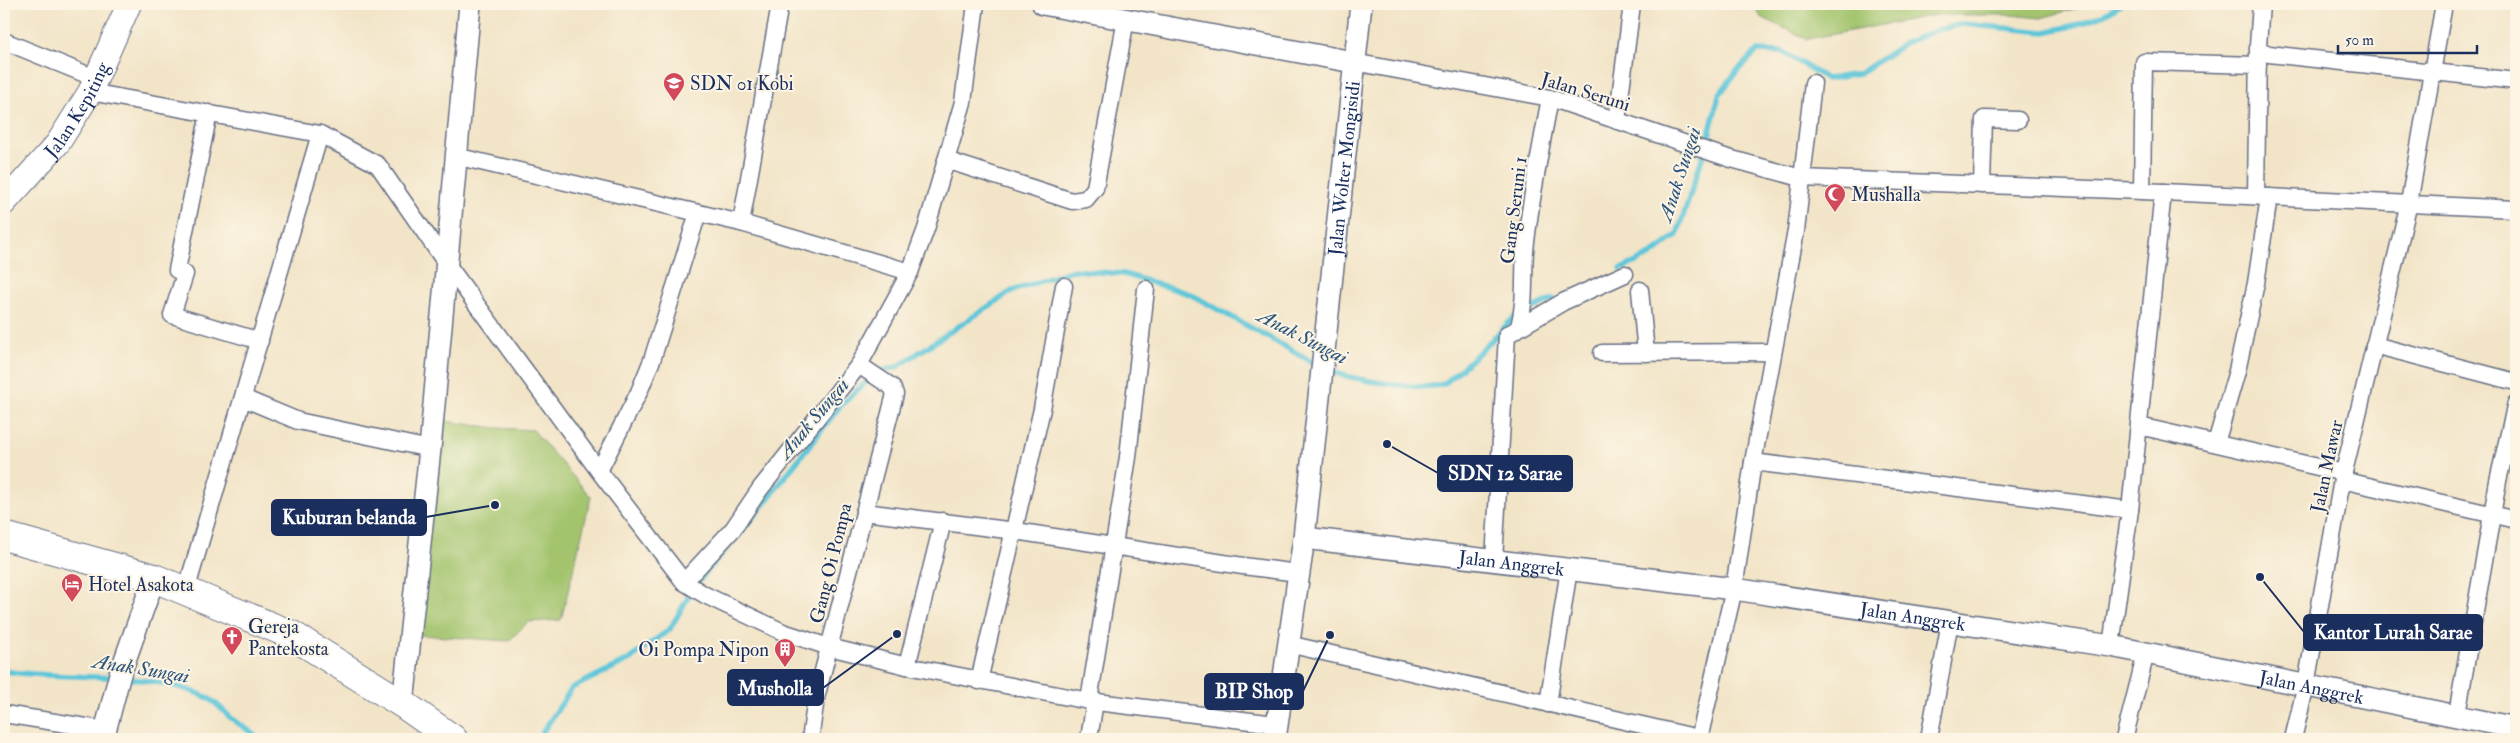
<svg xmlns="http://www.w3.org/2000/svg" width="2520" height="743" font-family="'IM FELL Double Pica',serif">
<rect width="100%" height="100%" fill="#fcf5e5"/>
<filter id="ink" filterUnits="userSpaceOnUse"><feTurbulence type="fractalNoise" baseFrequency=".02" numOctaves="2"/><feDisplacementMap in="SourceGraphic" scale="10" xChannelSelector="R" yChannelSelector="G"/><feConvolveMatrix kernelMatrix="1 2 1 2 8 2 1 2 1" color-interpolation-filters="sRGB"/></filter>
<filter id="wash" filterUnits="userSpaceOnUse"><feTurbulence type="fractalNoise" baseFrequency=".0096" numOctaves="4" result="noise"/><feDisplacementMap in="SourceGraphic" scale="20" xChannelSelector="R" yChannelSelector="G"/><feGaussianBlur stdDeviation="1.12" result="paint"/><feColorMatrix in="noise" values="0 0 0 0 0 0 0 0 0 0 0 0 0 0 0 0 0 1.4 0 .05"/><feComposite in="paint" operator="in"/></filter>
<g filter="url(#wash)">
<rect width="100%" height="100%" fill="#f2e4c7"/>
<!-- green -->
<g fill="#a3c46d" stroke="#5f7a66">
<path d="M 1753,4 L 2092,4 L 2041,18 L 2010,15 L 1936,15 L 1807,39 L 1761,17 Z"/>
<path d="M 436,420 L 497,428 L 533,430 L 591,497 L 561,620 L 528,622 L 509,641 L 419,635 Z"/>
</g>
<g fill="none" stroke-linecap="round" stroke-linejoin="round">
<!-- stream -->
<g stroke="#5dc6d9" stroke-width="5.5">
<path d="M 1621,269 L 1651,255 L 1677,235 L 1707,143 L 1719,95 L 1737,71 L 1757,51 L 1783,52 L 1827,79 L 1859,74 L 1905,43 L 1937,30 L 1963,24 L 2045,32 L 2076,25 L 2107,13 L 2120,4"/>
<path d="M 1525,311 L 1553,299"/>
<path d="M 1326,369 C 1346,379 1422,392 1443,384 C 1447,382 1452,377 1455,374 C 1477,356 1496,335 1517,315"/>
<path d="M 4,671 C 67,681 150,669 208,698 C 216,702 224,712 231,718 C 240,725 250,730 258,739"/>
<path d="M 538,739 L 572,688 L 630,659 L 670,629 L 691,592 L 706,572 L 756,514 L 841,405 L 877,372 L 897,367 L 1012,291 L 1073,270 L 1124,274 L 1190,294 L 1318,365"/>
</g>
</g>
</g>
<g filter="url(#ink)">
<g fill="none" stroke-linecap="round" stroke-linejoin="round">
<!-- minor casing -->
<g stroke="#666e83" stroke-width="19">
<g id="minor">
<path d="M 4,41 L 95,78"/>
<path d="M 2259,50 L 2269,54 L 2516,81"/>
<path d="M 1353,62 L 1550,98 L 1728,158 L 1801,178 L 2142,191 L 2516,209"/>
<path d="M 90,92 L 320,134 L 378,165 L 446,263 L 599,471 L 684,582 L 705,595 L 783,632 L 829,647 L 907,666 L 1089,701 L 1275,724"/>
<path d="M 209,113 L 177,270 L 185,274 L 172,315 L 260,341"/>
<path d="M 1617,121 L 1632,4"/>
<path d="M 455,156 L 741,223 L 910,272"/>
<path d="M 946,160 L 1072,201 L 1086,199 L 1095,188 L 1126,19"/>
<path d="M 1982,185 L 1984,119 L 2018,120"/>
<path d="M 2142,191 L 2144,62 L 2258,65"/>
<path d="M 2256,196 L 2258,46 L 2261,4"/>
<path d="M 741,223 L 780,4"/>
<path d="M 1640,290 L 1646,353"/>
<path d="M 1519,327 C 1526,301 1523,277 1525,251 C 1530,201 1541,147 1550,98"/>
<path d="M 2374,345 L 2516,382"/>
<path d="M 1602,353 L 1773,352"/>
<path d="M 243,398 L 298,421 L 430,449"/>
<path d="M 2139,426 L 2344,473"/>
<path d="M 2216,443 L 2237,371 L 2256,283 L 2269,197"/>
<path d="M 1753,462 L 2130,510"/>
<path d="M 599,471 L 639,392 L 652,360 L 698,213"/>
<path d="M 2342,480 L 2516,520"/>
<path d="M 864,512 L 1015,531 L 1243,566 L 1298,573"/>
<path d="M 1494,560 L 1507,335 L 1563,302 L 1625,274"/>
<path d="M 684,582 L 733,529 L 760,489 L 859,365 L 910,272 L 926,229 L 963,102 L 976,4"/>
<path d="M 186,591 L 320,134"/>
<path d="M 1288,644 L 1703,739"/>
<path d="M 2111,646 L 2130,510 L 2163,192"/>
<path d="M 907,666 L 943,521"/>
<path d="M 979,681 L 1042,409 L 1064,286"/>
<path d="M 1089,701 L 1128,457 L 1146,289"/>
<path d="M 1548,704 L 1569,569"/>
<path d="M 4,714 L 105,730"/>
<path d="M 2457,714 L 2498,481 L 2516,403"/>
<path d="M 812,739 L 811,733 L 816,698 L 895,394 L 892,387 L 859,365"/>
<path d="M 1089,739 L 1095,701"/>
<path d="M 1699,739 L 1734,589 L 1753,462 L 1796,231 L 1813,83"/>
<path d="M 1929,739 L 1950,621"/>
<path d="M 2124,739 L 2146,653"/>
<path d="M 2293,739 L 2306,685 L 2342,480 L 2409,203 L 2444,4"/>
</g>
</g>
<!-- tertiary casing -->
<g stroke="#666e83" stroke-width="24">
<g id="tertiary">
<path d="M 1043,4 L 1353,62"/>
<path id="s1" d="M 1304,538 L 1734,589 L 2111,646 L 2516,728"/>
<path d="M 403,704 L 430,449 L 470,4"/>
<path d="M 103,739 L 120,674 L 154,578"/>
<path id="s2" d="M 1275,739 L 1304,538 L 1361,4"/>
</g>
</g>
<!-- secondary casing -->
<g stroke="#666e83" stroke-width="26">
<g id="secondary">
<path id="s3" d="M 4,203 L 58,143 L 90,92 L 129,4"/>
</g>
</g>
<!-- trunk casing -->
<g stroke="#666e83" stroke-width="30">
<path id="trunk" d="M 4,536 L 154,578 L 292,635 L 403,704 L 453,739"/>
</g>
<!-- minor -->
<use href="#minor" stroke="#fff" stroke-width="16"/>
<!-- tertiary -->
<use href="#tertiary" stroke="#fff" stroke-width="21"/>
<!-- secondary -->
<use href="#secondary" stroke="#fff" stroke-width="24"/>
<!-- trunk -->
<use href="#trunk" stroke="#fff" stroke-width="28"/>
</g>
</g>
<!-- icons -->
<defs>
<g id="school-pin" transform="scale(1.125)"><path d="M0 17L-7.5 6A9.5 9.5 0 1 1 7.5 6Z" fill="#d1495b" stroke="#fcf5e5"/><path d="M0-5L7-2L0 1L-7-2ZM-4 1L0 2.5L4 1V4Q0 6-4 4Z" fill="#fff"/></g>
<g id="mosque-pin" transform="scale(1.125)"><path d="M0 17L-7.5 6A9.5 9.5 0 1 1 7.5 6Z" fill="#d1495b" stroke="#fcf5e5"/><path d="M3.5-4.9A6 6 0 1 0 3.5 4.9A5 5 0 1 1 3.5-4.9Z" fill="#fff"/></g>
<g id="hotel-pin" transform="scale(1.125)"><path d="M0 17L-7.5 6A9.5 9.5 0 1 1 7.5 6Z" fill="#d1495b" stroke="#fcf5e5"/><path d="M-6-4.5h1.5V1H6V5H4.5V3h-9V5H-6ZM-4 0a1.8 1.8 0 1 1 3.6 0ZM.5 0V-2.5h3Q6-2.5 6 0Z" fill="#fff"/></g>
<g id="church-pin" transform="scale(1.125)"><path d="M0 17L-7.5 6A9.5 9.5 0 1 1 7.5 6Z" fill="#d1495b" stroke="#fcf5e5"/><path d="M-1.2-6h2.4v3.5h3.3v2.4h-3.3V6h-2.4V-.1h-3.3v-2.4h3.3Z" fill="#fff"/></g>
<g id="building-pin" transform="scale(1.125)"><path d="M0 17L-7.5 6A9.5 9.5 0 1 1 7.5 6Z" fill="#d1495b" stroke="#fcf5e5"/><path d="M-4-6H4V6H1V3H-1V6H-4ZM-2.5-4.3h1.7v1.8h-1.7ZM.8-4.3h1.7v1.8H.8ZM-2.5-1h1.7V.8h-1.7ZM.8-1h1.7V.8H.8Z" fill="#fff"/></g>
</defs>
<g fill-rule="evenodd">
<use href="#school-pin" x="674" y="83"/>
<use href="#mosque-pin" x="1835" y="194"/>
<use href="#hotel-pin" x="72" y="584"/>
<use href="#church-pin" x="232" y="637"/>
<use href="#building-pin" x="785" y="649"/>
</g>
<g text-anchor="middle" stroke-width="4" stroke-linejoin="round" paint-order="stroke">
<!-- poi labels -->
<g font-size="19" fill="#1b2f5e" stroke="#fcf5e5" text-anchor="start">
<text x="690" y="90">SDN 01 Kobi</text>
<text x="1851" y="201">Mushalla</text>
<text x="88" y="591">Hotel Asakota</text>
<text x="248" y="633">Gereja<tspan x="248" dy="22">Pantekosta</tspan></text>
<text x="769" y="656" text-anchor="end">Oi Pompa Nipon</text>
</g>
<!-- street labels -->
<g font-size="19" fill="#1b2f5e" stroke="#fcf5e5">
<text transform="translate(1586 91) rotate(17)" y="7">Jalan Seruni</text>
<text dy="7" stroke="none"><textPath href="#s3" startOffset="119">Jalan Kepiting</textPath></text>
<text dy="7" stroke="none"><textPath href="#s2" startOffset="575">Jalan Wolter Mongisidi</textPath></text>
<text transform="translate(1513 210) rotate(-83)" y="7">Gang Seruni 1</text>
<text transform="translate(2326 466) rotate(-78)" y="7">Jalan Mawar</text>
<text dy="7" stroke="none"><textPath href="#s1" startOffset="209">Jalan Anggrek</textPath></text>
<text transform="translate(830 563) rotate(-76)" y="7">Gang Oi Pompa</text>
<text dy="7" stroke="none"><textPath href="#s1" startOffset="614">Jalan Anggrek</textPath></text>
<text dy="7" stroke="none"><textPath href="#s1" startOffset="1019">Jalan Anggrek</textPath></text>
</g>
<!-- water labels -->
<g font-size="20" font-style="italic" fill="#2c557d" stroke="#fcf5e5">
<text transform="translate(1679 174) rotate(-72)" y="7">Anak Sungai</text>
<text transform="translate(1303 336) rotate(27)" y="7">Anak Sungai</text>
<text transform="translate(813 418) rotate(-50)" y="7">Anak Sungai</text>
<text transform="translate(141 668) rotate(9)" y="7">Anak Sungai</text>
</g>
</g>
<!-- callouts -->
<path fill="none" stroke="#1b2f5e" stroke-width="2" d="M1387 444L1438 473M495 505L426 517M2260 577L2304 632M897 634L823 688M1330 635L1303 691"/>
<g fill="#1b2f5e" stroke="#fcf5e5" stroke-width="2">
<circle cx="1387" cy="444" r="5"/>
<circle cx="495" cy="505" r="5"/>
<circle cx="2260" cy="577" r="5"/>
<circle cx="897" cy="634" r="5"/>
<circle cx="1330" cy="635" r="5"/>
</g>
<g fill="#1b2f5e" stroke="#1b2f5e" stroke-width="2">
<rect x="1438" y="456" width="134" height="35" rx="5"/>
<rect x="272" y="500" width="154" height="35" rx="5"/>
<rect x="2304" y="615" width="178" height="35" rx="5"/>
<rect x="728" y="670" width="95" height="35" rx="5"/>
<rect x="1205" y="674" width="98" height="35" rx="5"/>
</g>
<g font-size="20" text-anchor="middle" font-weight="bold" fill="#fff">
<text x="1505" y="480">SDN 12 Sarae</text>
<text x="349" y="524">Kuburan belanda</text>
<text x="2393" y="639">Kantor Lurah Sarae</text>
<text x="775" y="695">Musholla</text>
<text x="1254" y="698">BIP Shop</text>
</g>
<!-- margin -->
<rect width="2520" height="743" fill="none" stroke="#fcf5e5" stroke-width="20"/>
<!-- scale -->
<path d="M2338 45v8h139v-8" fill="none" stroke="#1b2f5e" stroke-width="2.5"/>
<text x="2345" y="45" font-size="15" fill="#1b2f5e" stroke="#fcf5e5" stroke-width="4" paint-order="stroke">50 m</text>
</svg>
